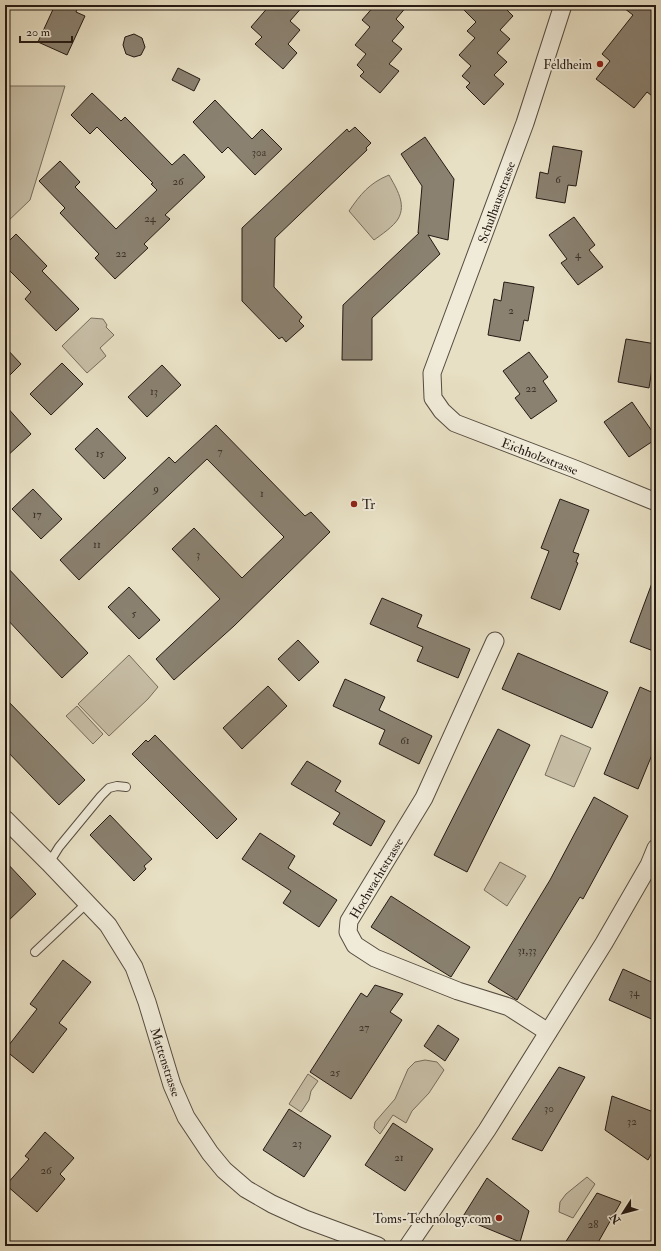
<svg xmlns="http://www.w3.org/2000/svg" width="661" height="1251" font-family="'IM FELL Double Pica',serif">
<rect width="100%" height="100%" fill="#e8e0c4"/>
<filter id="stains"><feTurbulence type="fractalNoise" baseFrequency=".005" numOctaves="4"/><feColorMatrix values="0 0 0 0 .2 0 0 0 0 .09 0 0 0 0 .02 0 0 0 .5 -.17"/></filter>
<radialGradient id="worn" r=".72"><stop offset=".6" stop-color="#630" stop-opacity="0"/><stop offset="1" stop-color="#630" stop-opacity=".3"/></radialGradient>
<!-- green -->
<g fill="#c7bea6" stroke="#766c5d">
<path d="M 5,86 L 65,86 L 30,200 L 5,224 Z"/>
<path d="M 389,175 C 396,188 407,204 398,219 C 394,226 381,235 374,240 L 349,211 C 360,195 369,183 389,175 Z"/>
<path d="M 91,318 L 103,319 L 107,325 L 106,327 L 114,335 L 100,348 L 106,356 L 87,373 L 62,346 Z"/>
<path d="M 129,655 L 158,687 L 148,699 L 109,736 L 78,704 Z"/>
<path d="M 77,706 L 103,734 L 93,744 L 66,716 Z"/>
<path d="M 561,735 L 591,748 L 574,787 L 545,775 Z"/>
<path d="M 500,862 L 526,876 L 507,906 L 484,890 Z"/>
<path d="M 425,1060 L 437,1062 L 444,1070 L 429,1093 L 412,1111 L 406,1123 L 393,1115 L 380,1134 L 374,1128 L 375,1122 L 395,1099 L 408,1069 L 415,1062 Z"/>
<path d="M 308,1074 L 318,1081 L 311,1091 L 309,1100 L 301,1112 L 289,1104 Z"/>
<path d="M 587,1177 L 595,1184 L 573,1218 L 559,1212 L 560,1202 L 566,1194 Z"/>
</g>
<!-- building -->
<g fill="#8a8170" stroke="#251a14">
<path d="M 55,5 L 79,5 L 76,12 L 85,16 L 67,55 L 38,42 Z"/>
<path d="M 270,5 L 304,5 L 290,21 L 300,30 L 288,44 L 297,53 L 283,69 L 255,44 L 262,37 L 251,27 Z"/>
<path d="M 375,5 L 408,5 L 396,19 L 404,27 L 392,41 L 402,49 L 389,64 L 399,71 L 380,93 L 360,76 L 364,72 L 357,65 L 366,54 L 355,45 L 370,27 L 362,20 Z"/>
<path d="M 459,5 L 502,5 L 513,16 L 500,30 L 510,39 L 497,53 L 507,62 L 494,75 L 504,84 L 484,105 L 466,87 L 470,83 L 462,76 L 471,66 L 459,55 L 475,38 L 467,31 L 476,22 Z"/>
<path d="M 620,5 L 656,5 L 656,99 L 647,92 L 634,108 L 596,79 L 610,61 L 602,54 L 633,15 Z"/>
<path d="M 134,34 L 142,38 L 145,47 L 141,55 L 134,57 L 126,54 L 123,45 L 125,37 Z"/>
<path d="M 178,68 L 200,79 L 194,91 L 172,80 Z"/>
<path d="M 92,93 L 121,121 L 125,117 L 172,165 L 184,154 L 205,177 L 165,215 L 170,219 L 144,244 L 148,248 L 115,279 L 95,258 L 99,254 L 60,213 L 65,208 L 39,181 L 60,161 L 80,182 L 75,187 L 116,229 L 157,190 L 151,184 L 153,183 L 97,127 L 90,134 L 71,115 Z"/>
<path d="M 215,100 L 252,139 L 262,129 L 282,149 L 255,175 L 228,147 L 222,153 L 193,122 Z"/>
<path d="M 355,127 L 371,143 L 366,148 L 367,150 L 275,238 L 274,287 L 302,317 L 299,321 L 304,326 L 286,342 L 282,337 L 279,339 L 242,301 L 242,228 L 347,129 L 349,132 Z"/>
<path d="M 425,137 L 454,179 L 448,240 L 428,235 L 440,254 L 372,318 L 372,360 L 342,360 L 343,305 L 419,233 L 418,233 L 422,186 L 401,154 Z"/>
<path d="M 553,146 L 582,151 L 576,186 L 568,185 L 565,203 L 536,198 L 540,172 L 548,174 Z"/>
<path d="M 574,217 L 595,245 L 589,250 L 603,267 L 578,285 L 561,263 L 567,259 L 549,235 Z"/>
<path d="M 16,234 L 47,266 L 42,271 L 79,309 L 56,331 L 25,299 L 31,292 L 5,266 L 5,245 Z"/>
<path d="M 504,282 L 534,287 L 528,321 L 524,320 L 520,341 L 488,335 L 494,299 L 501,301 Z"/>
<path d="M 626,339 L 656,344 L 649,388 L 618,382 Z"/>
<path d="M 5,347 L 21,364 L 5,380 Z"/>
<path d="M 529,352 L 548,377 L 543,381 L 557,401 L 531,419 L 515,398 L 520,394 L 503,371 Z"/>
<path d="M 62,363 L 83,384 L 51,415 L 30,394 Z"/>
<path d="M 162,365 L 181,385 L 147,417 L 128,397 Z"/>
<path d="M 632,402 L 656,437 L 656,439 L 629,457 L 604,422 Z"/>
<path d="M 5,405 L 31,434 L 5,458 Z"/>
<path d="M 216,425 L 305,516 L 311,512 L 330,532 L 234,626 L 174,680 L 156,659 L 220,599 L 172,549 L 194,528 L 242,578 L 284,537 L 207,459 L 79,580 L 60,560 L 169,457 L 175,463 Z"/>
<path d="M 97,428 L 126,458 L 104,479 L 75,449 Z"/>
<path d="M 33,489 L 62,519 L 41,539 L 12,509 Z"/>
<path d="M 560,499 L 589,510 L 573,552 L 579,554 L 576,562 L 578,563 L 560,610 L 531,598 L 549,551 L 541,548 Z"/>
<path d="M 5,565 L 88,653 L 62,678 L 5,617 Z"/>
<path d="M 655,575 L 656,576 L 656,652 L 630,642 Z"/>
<path d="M 129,587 L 160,620 L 139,639 L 108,607 Z"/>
<path d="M 382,598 L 422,615 L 417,627 L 470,649 L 458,678 L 417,661 L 423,647 L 370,624 Z"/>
<path d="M 298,640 L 319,662 L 299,681 L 278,659 Z"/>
<path d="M 518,653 L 608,692 L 592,728 L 502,689 Z"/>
<path d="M 345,679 L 385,697 L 379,710 L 432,736 L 419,764 L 379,744 L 385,730 L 333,706 Z"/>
<path d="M 268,686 L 287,706 L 242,749 L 223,728 Z"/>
<path d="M 640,687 L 656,694 L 656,745 L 638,789 L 604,774 Z"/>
<path d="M 5,698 L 85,780 L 59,805 L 5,749 Z"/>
<path d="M 498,729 L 530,745 L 467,872 L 434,855 Z"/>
<path d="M 155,735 L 237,819 L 217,839 L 132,754 L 146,740 L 148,742 Z"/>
<path d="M 307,761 L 341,781 L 335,791 L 385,821 L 371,846 L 333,824 L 340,813 L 291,784 Z"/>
<path d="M 594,797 L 628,816 L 583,899 L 580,897 L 517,1000 L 488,982 L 550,880 Z"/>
<path d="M 110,815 L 152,859 L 144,866 L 146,869 L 134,881 L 90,835 Z"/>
<path d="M 260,833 L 295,856 L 288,868 L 337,900 L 319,927 L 283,903 L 291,891 L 242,859 Z"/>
<path d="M 5,861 L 36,894 L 5,924 Z"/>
<path d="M 391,896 L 470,947 L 451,977 L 371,927 Z"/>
<path d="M 63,960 L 91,982 L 59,1023 L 67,1029 L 33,1073 L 5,1050 L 37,1009 L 30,1004 Z"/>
<path d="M 623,969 L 656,984 L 656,1021 L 609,1000 Z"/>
<path d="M 375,985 L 403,994 L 390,1012 L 402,1020 L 351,1099 L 310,1072 L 361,993 L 367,997 Z"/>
<path d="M 438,1025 L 459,1039 L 445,1061 L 424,1046 Z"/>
<path d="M 559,1067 L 585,1077 L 542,1151 L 512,1139 Z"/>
<path d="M 612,1096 L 656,1113 L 656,1145 L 648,1160 L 605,1130 Z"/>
<path d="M 289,1109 L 331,1136 L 304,1177 L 263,1150 Z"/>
<path d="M 393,1123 L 433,1149 L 405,1191 L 365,1165 Z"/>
<path d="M 45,1132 L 74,1158 L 60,1174 L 65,1179 L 37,1212 L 6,1185 L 29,1159 L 25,1156 Z"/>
<path d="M 487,1178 L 529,1211 L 520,1242 L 462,1218 Z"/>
<path d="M 597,1193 L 621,1202 L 596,1246 L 563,1246 Z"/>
</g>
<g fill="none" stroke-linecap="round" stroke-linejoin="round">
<!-- lane casing -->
<g stroke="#564c40" stroke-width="10">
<g id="lane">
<path d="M 49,863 L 59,847 L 101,796 L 109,788 L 117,786 L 126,787"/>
<path d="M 35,952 L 87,903"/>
</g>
</g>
<!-- street casing -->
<g stroke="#564c40" stroke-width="19">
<g id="street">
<path d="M 563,5 L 525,123 L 432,373 L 433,398 L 442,411 L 455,423 L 575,469 L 656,502"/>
<path d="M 495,641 L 424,798 L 349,921 L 348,932 L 355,945 L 375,958 L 458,991 L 509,1007 L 548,1032"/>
<path d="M 5,819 L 49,863 L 108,925 L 134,967 L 147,1002 L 172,1085 L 186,1117 L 210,1153 L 224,1170 L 246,1189 L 272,1204 L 305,1219 L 378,1246"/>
<path d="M 408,1246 L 487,1130 L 604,943 L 649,865 L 656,848"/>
</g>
</g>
<!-- lane -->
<use href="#lane" stroke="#f0ebd9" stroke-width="8"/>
<!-- street -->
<use href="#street" stroke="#f0ebd9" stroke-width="17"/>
</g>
<!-- markers -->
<g fill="#8f2418" stroke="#f0ebd9" stroke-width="1.5">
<circle cx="600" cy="64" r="4"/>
<circle cx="354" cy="504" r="4"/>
<circle cx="499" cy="1218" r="4"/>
</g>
<g text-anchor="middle" stroke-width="4" stroke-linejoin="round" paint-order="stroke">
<!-- number labels -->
<g font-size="11" fill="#3e342b">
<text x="259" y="156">30a</text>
<text x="558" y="183">6</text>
<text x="178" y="185">26</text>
<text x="150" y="222">24</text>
<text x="121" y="257">22</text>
<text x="578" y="258">4</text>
<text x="511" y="314">2</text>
<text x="531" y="392">22</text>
<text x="154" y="395">13</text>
<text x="220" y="455">7</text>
<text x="100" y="457">15</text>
<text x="156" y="492">9</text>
<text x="262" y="497">1</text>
<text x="37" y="518">17</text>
<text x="97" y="548">11</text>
<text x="198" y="558">3</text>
<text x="134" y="617">5</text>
<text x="405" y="744">61</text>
<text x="527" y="954">31,33</text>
<text x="634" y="996">34</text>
<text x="364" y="1031">27</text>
<text x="335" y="1076">25</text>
<text x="549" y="1112">30</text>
<text x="632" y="1125">32</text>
<text x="297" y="1147">23</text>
<text x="399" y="1161">21</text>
<text x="46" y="1174">26</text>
<text x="593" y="1228">28</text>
</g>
<!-- poi labels -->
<g font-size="13" fill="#251a14" stroke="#f0ebd9" text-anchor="end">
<text x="592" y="69">Feldheim</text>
<text x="362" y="509" text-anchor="start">Tr</text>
<text x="491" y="1223">Toms-Technology.com</text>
</g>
<!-- street labels -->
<g font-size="13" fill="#251a14" stroke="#f0ebd9">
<text transform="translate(496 202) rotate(-70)" y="5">Schulhausstrasse</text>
<text transform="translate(540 456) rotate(21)" y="5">Eichholzstrasse</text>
<text transform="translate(376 878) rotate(-59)" y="5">Hochwachtstrasse</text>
<text transform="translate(166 1062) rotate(72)" y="5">Mattenstrasse</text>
</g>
</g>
<!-- margin -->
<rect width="661" height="1251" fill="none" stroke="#e8e0c4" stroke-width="20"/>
<rect x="6" y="6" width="649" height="1239" fill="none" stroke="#251a14" stroke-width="2"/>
<rect x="10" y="10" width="641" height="1231" fill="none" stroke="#251a14"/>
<!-- north arrow -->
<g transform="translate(623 1213) rotate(234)" stroke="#f0ebd9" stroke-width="3" paint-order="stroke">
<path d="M0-3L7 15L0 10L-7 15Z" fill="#251a14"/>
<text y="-6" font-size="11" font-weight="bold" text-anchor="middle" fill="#251a14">N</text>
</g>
<!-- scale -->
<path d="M20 36v6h52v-6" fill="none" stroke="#251a14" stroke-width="2"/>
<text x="26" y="36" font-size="12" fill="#251a14" stroke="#f0ebd9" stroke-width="3" paint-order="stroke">20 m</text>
<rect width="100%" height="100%" filter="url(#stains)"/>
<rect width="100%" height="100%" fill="url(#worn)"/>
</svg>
